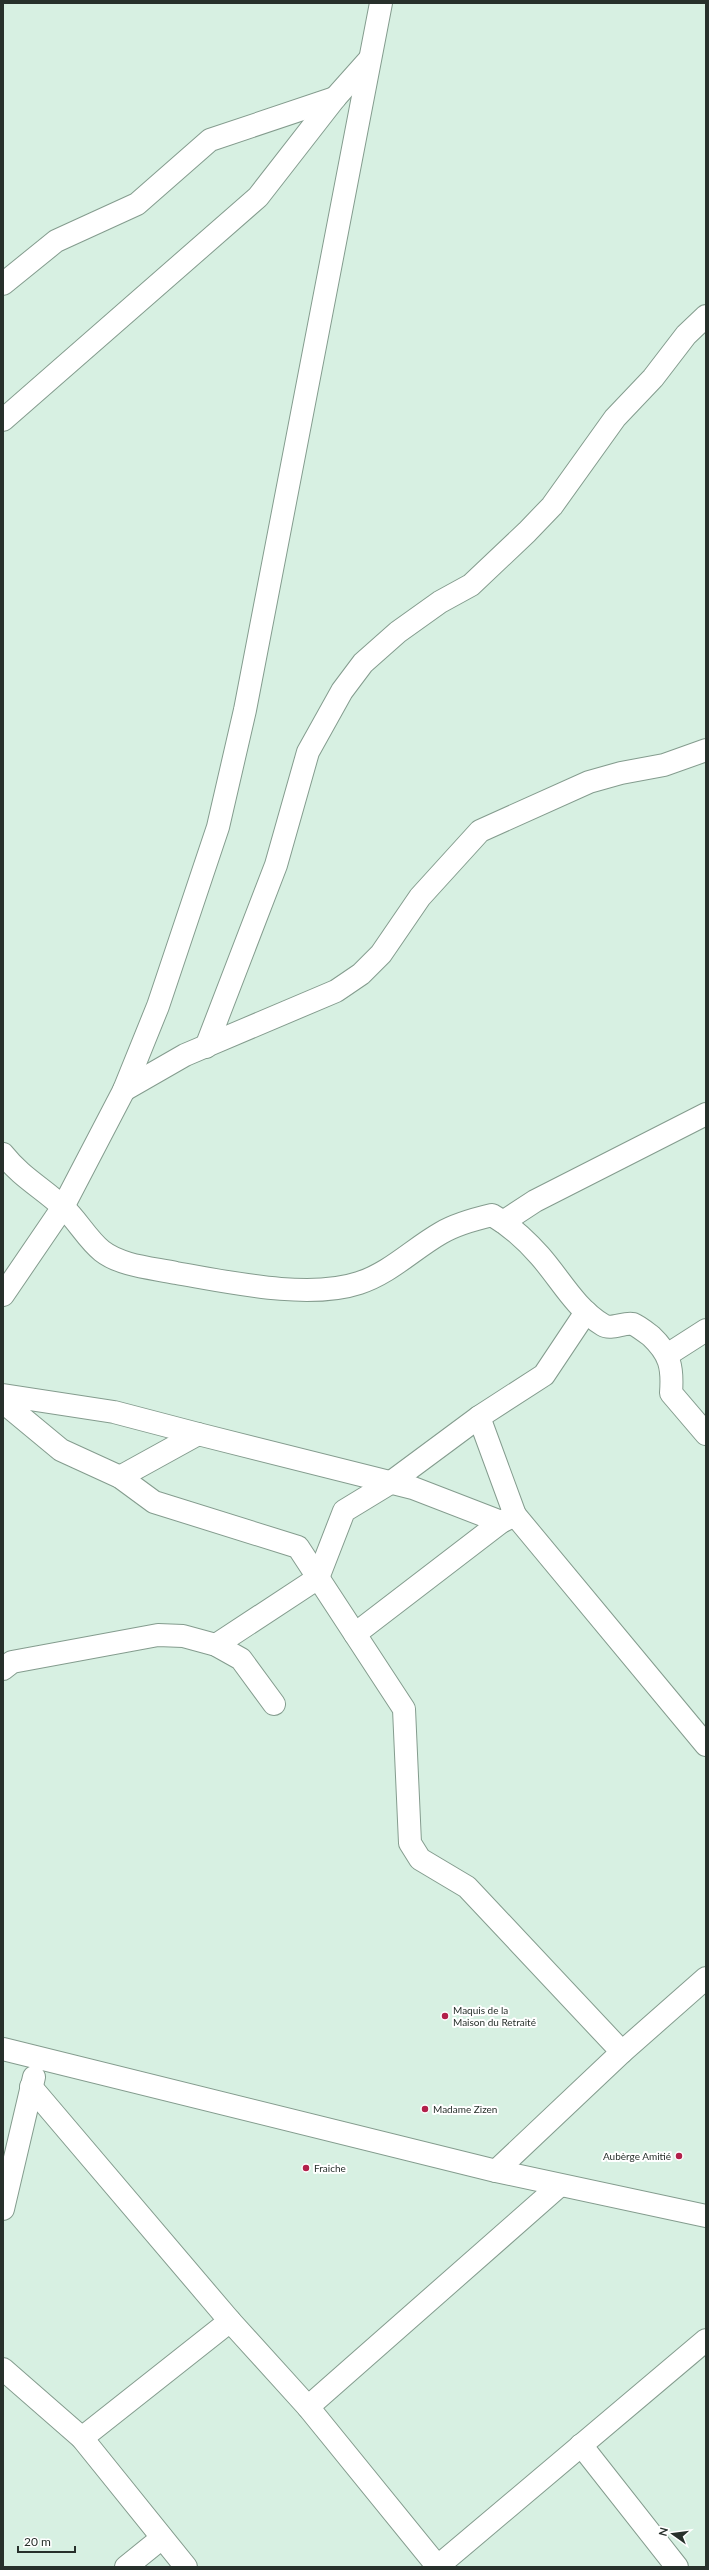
<svg xmlns="http://www.w3.org/2000/svg" width="709" height="2570" font-family="Lato,sans-serif">
<rect width="100%" height="100%" fill="#d7f0e2"/>
<g fill="none" stroke-linecap="round" stroke-linejoin="round">
<!-- minor casing -->
<g stroke="#849c8e" stroke-width="24">
<g id="minor">
<path d="M 3,284 L 56,241 L 137,204 L 210,140 L 335,98"/>
<path d="M 3,420 L 258,197 L 335,98 L 368,61"/>
<path d="M 206,1047 L 276,865 L 308,752 L 342,691 L 363,663 L 398,632 L 440,602 L 471,585 L 527,532 L 552,506 L 615,418 L 653,378 L 686,335 L 706,316"/>
<path d="M 124,1090 L 185,1055 L 336,991 L 361,974 L 381,954 L 420,897 L 480,831 L 589,782 L 621,773 L 664,765 L 706,750"/>
<path d="M 3,1154 C 22,1178 43,1188 64,1208 C 77,1220 88,1240 102,1251 C 121,1266 153,1268 176,1273 C 229,1282 308,1300 359,1283 C 390,1273 413,1249 441,1233 C 456,1224 475,1219 492,1215 C 511,1226 525,1239 540,1256 C 561,1280 575,1308 603,1325 C 611,1330 624,1322 633,1324 C 638,1326 647,1333 651,1336 C 670,1354 673,1367 671,1393 L 706,1434"/>
<path d="M 503,1222 L 535,1201 L 706,1114"/>
<path d="M 3,1295 L 63,1207 L 124,1090 L 158,1006 L 218,827 L 245,710 L 381,3"/>
<path d="M 667,1355 L 706,1330"/>
<path d="M 3,1395 L 114,1412 L 198,1434 L 413,1488 L 501,1522"/>
<path d="M 3,1402 L 61,1450 L 120,1477 L 154,1502 L 298,1547 L 404,1709 L 410,1843 L 420,1859 L 467,1887 L 622,2052"/>
<path d="M 120,1477 L 198,1434"/>
<path d="M 515,1515 L 706,1745"/>
<path d="M 355,1634 L 501,1522 L 515,1515 L 479,1417"/>
<path d="M 216,1645 L 318,1578 L 344,1511 L 390,1483 L 479,1417 L 544,1375 L 586,1312"/>
<path d="M 3,1669 L 12,1662 L 158,1635 L 183,1636 L 216,1645 L 241,1659 L 274,1704"/>
<path d="M 3,2049 L 496,2171 L 706,2216"/>
<path d="M 31,2087 L 230,2321 L 308,2407 L 438,2567"/>
<path d="M 496,2171 L 622,2052 L 706,1978"/>
<path d="M 3,2209 L 34,2077"/>
<path d="M 3,2369 L 82,2438 L 186,2567"/>
<path d="M 308,2407 L 559,2186"/>
<path d="M 82,2438 L 230,2321"/>
<path d="M 581,2445 L 677,2567"/>
<path d="M 126,2567 L 162,2538"/>
<path d="M 437,2567 L 706,2340"/>
</g>
</g>
<!-- minor -->
<use href="#minor" stroke="#fff" stroke-width="22"/>
</g>
<!-- markers -->
<g fill="#b2204a" stroke="#fff" stroke-width="1.5">
<circle cx="445" cy="2016" r="4"/>
<circle cx="425" cy="2109" r="4"/>
<circle cx="679" cy="2156" r="4"/>
<circle cx="306" cy="2168" r="4"/>
</g>
<g text-anchor="middle" stroke-width="4" stroke-linejoin="round" paint-order="stroke">
<!-- poi labels -->
<g font-size="10" fill="#27302b" stroke="#fff" text-anchor="start">
<text x="453" y="2014">Maquis de la<tspan x="453" dy="12">Maison du Retraité</tspan></text>
<text x="433" y="2113">Madame Zizen</text>
<text x="671" y="2160" text-anchor="end">Aubèrge Amitié</text>
<text x="314" y="2172">Fraiche</text>
</g>
</g>
<!-- border -->
<rect width="709" height="2570" fill="none" stroke="#27302b" stroke-width="8"/>
<!-- north arrow -->
<g transform="translate(673 2534) rotate(284)" stroke="#ffffff" stroke-width="3" paint-order="stroke">
<path d="M0-3L7 15L0 10L-7 15Z" fill="#27302b"/>
<text y="-6" font-size="11" font-weight="bold" text-anchor="middle" fill="#27302b">N</text>
</g>
<!-- scale -->
<path d="M18 2546v6h57v-6" fill="none" stroke="#27302b" stroke-width="2"/>
<text x="24" y="2546" font-size="12" fill="#27302b" stroke="#ffffff" stroke-width="3" paint-order="stroke">20 m</text>
</svg>
